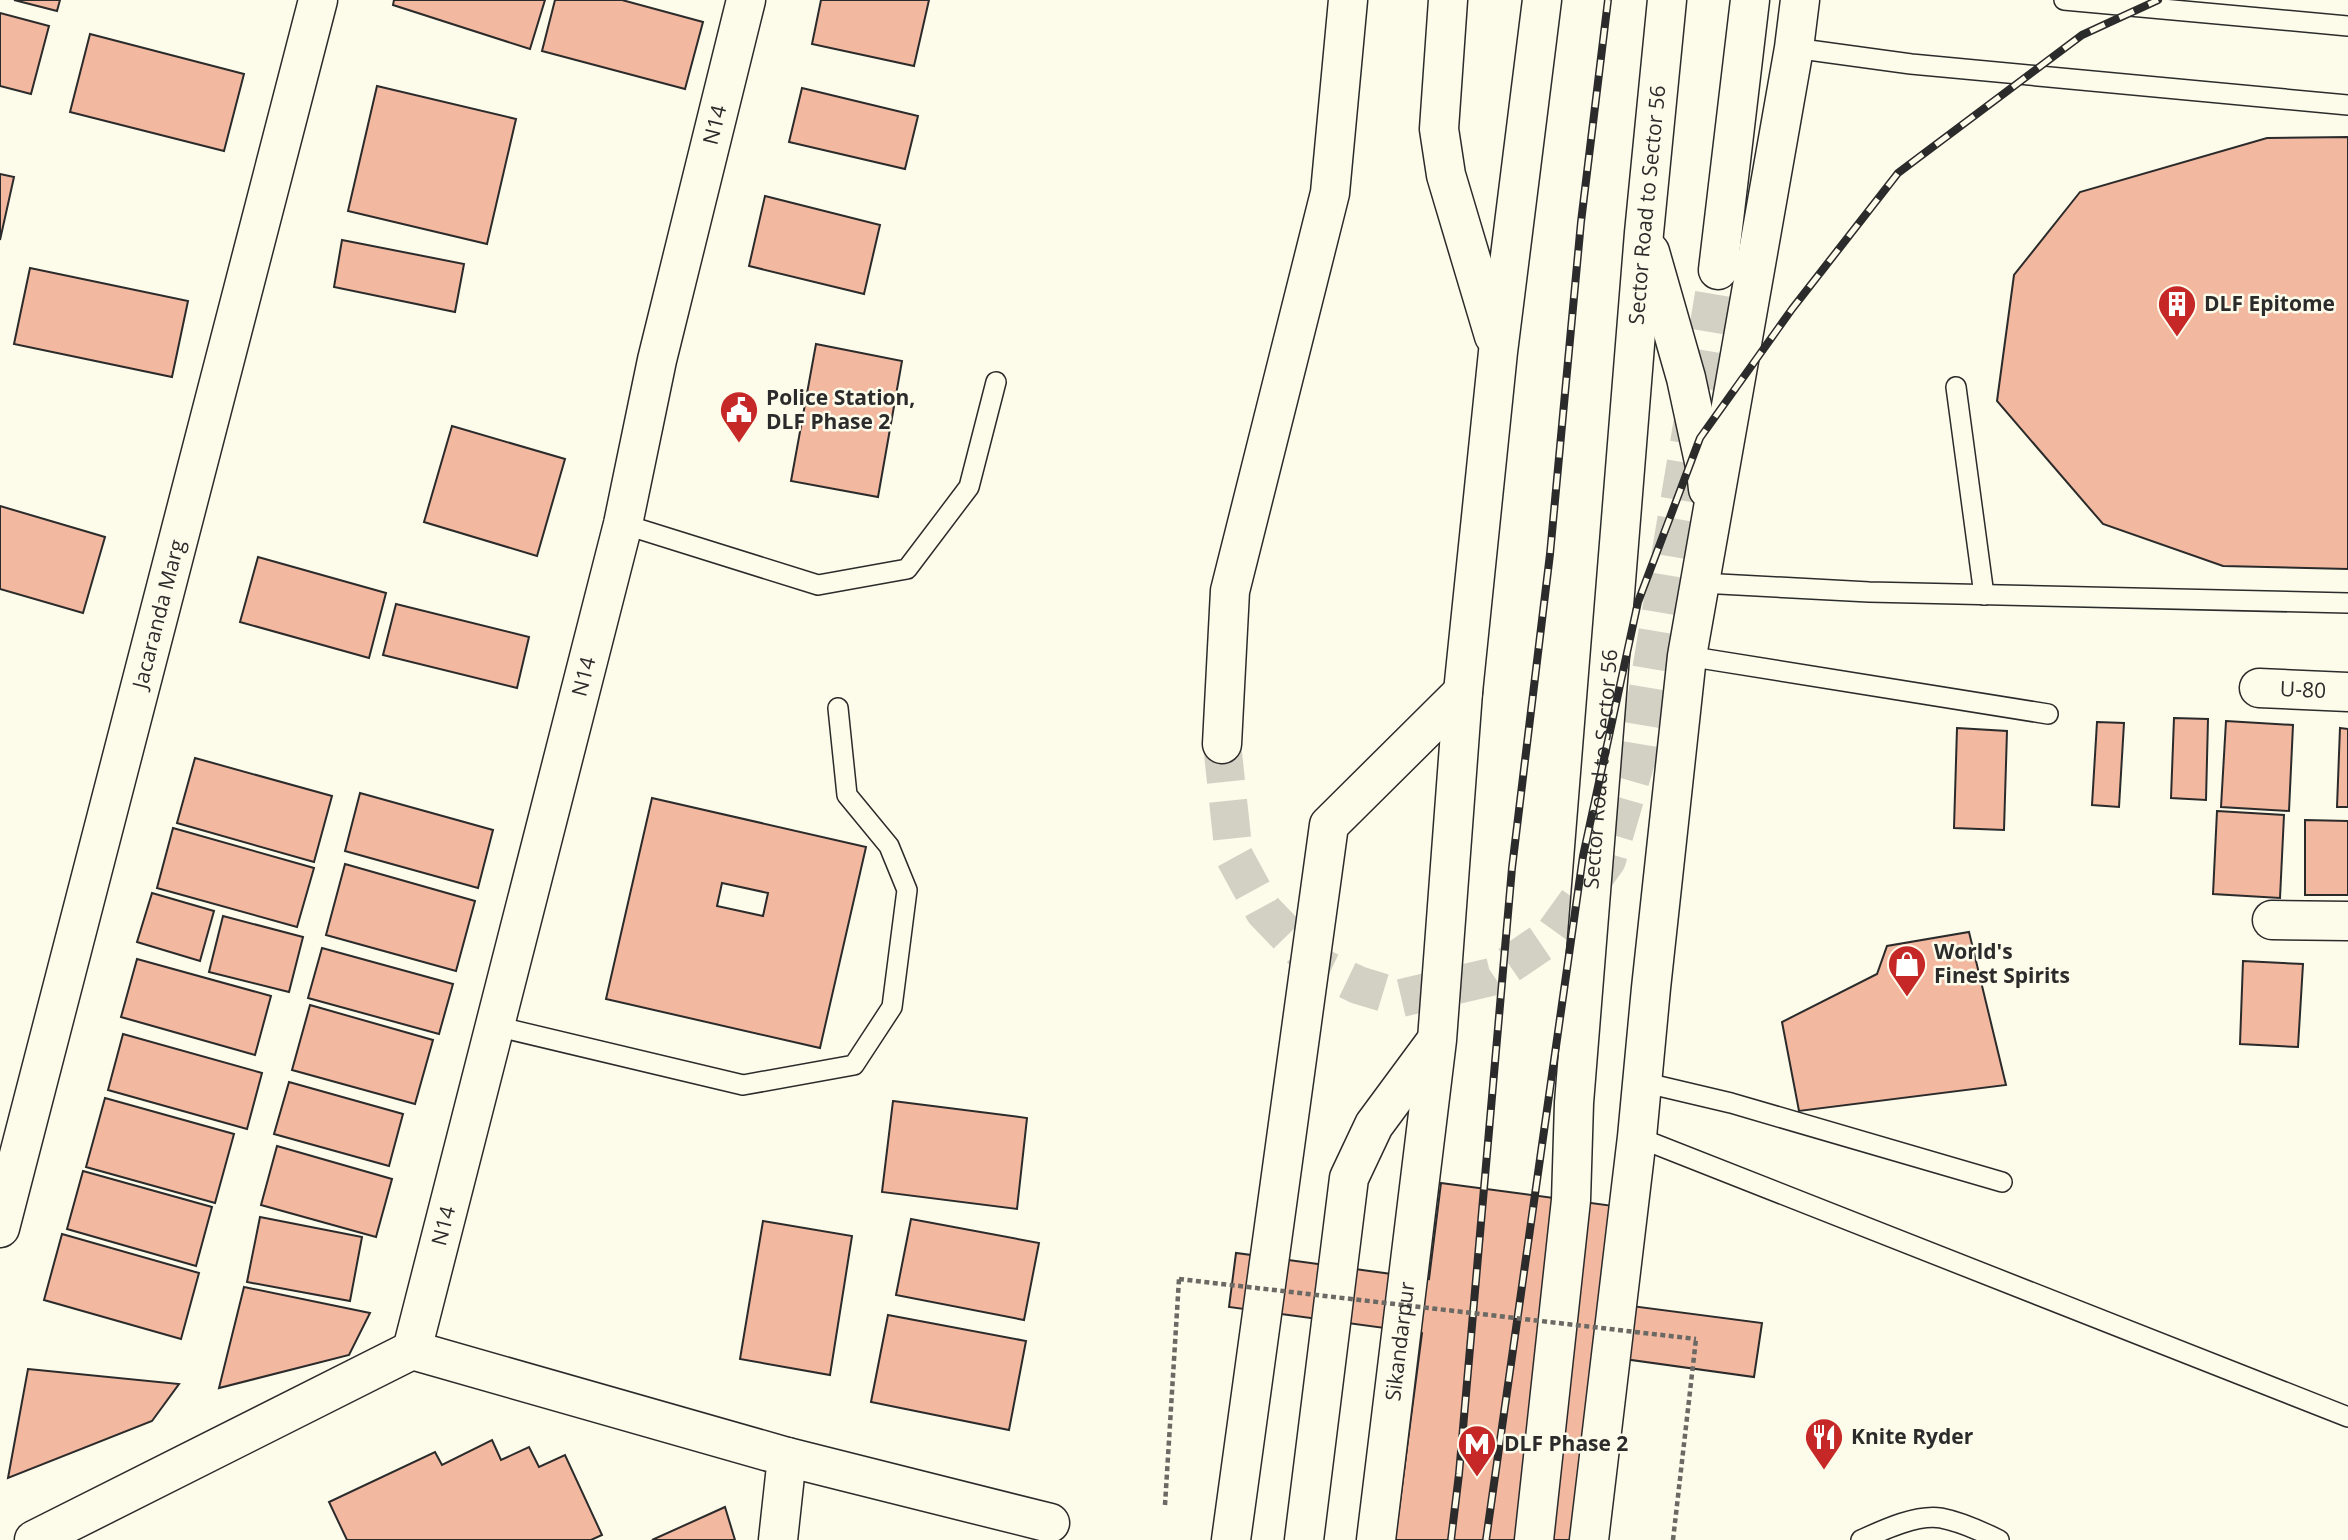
<svg xmlns="http://www.w3.org/2000/svg" width="2348" height="1540" font-family="'Open Sans',sans-serif">
<rect width="100%" height="100%" fill="#fdfbea"/>
<!-- building -->
<g fill="#f2b8a0" stroke="#2b2b2b" stroke-width="2" fill-rule="evenodd">
<path d="M 14,0 L 60,0 L 57,11 Z"/>
<path d="M 394,0 L 545,0 L 530,49 L 393,5 Z"/>
<path d="M 555,0 L 622,0 L 703,22 L 685,89 L 542,51 Z"/>
<path d="M 821,0 L 929,0 L 914,66 L 812,44 Z"/>
<path d="M 0,13 L 49,26 L 31,94 L 0,86 Z"/>
<path d="M 90,34 L 244,74 L 224,151 L 70,112 Z"/>
<path d="M 377,86 L 516,119 L 487,244 L 348,211 Z"/>
<path d="M 802,88 L 918,116 L 905,169 L 789,142 Z"/>
<path d="M 2348,137 L 2348,569 L 2223,566 L 2103,524 L 1997,401 L 2014,275 L 2080,192 L 2267,138 Z"/>
<path d="M 0,174 L 14,177 L 0,240 Z"/>
<path d="M 765,196 L 880,225 L 864,294 L 749,266 Z"/>
<path d="M 342,240 L 464,264 L 455,312 L 334,287 Z"/>
<path d="M 30,268 L 188,301 L 172,377 L 14,344 Z"/>
<path d="M 816,344 L 902,361 L 878,497 L 791,481 Z"/>
<path d="M 452,426 L 565,459 L 537,556 L 424,522 Z"/>
<path d="M 0,506 L 105,537 L 83,613 L 0,589 Z"/>
<path d="M 258,557 L 386,593 L 369,658 L 240,622 Z"/>
<path d="M 396,604 L 529,637 L 517,688 L 383,655 Z"/>
<path d="M 2174,718 L 2208,719 L 2206,800 L 2171,798 Z"/>
<path d="M 2226,721 L 2293,725 L 2289,811 L 2221,807 Z"/>
<path d="M 2097,722 L 2124,723 L 2119,807 L 2092,805 Z"/>
<path d="M 1957,728 L 2007,731 L 2004,830 L 1954,828 Z"/>
<path d="M 2340,728 L 2348,729 L 2348,807 L 2337,807 Z"/>
<path d="M 195,758 L 332,796 L 314,862 L 177,823 Z"/>
<path d="M 360,793 L 493,830 L 478,888 L 345,851 Z"/>
<path d="M 652,798 L 866,847 L 820,1048 L 606,999 ZM 722,883 L 768,893 L 763,916 L 717,906 Z"/>
<path d="M 2217,811 L 2284,815 L 2280,898 L 2213,894 Z"/>
<path d="M 2305,820 L 2348,821 L 2348,895 L 2305,895 Z"/>
<path d="M 173,828 L 314,868 L 297,927 L 157,888 Z"/>
<path d="M 345,864 L 475,901 L 456,971 L 326,935 Z"/>
<path d="M 152,893 L 214,911 L 200,961 L 137,942 Z"/>
<path d="M 223,916 L 303,937 L 289,992 L 209,972 Z"/>
<path d="M 1969,932 L 2006,1085 L 1799,1111 L 1782,1022 L 1877,974 L 1887,946 Z"/>
<path d="M 322,948 L 453,984 L 439,1034 L 308,998 Z"/>
<path d="M 137,959 L 271,996 L 255,1055 L 121,1017 Z"/>
<path d="M 2243,961 L 2303,964 L 2298,1047 L 2240,1044 Z"/>
<path d="M 310,1005 L 433,1040 L 415,1104 L 292,1070 Z"/>
<path d="M 123,1034 L 262,1073 L 247,1129 L 108,1090 Z"/>
<path d="M 289,1082 L 403,1114 L 389,1166 L 274,1134 Z"/>
<path d="M 105,1098 L 234,1134 L 215,1203 L 86,1167 Z"/>
<path d="M 893,1101 L 1027,1118 L 1017,1209 L 882,1192 Z"/>
<path d="M 277,1146 L 392,1179 L 376,1237 L 261,1205 Z"/>
<path d="M 83,1171 L 212,1207 L 196,1266 L 67,1229 Z"/>
<path d="M 1441,1183 L 1621,1207 L 1608,1303 L 1762,1323 L 1754,1377 L 1602,1356 L 1578,1540 L 1395,1540 L 1422,1333 L 1229,1307 L 1236,1253 L 1429,1279 Z"/>
<path d="M 260,1217 L 362,1237 L 350,1301 L 247,1282 Z"/>
<path d="M 911,1219 L 1039,1243 L 1024,1320 L 896,1295 Z"/>
<path d="M 763,1221 L 852,1236 L 830,1375 L 740,1359 Z"/>
<path d="M 62,1234 L 199,1273 L 181,1339 L 44,1300 Z"/>
<path d="M 244,1287 L 370,1313 L 349,1355 L 219,1388 Z"/>
<path d="M 888,1315 L 1026,1341 L 1009,1430 L 871,1402 Z"/>
<path d="M 28,1369 L 179,1384 L 152,1421 L 8,1478 Z"/>
<path d="M 492,1440 L 501,1460 L 529,1447 L 539,1467 L 565,1455 L 602,1535 L 591,1540 L 347,1540 L 329,1502 L 435,1452 L 442,1465 Z"/>
<path d="M 725,1507 L 735,1540 L 652,1540 Z"/>
</g>
<g fill="none" stroke-linecap="round" stroke-linejoin="round">
<!-- secondary-tunnel -->
<path stroke="#d3d1c4" stroke-width="38" stroke-dasharray="38 19" stroke-linecap="butt" d="M 1222,744 L 1234,856 L 1264,911 L 1316,965 L 1358,985 L 1401,998 L 1491,977 L 1554,934 L 1607,860 L 1636,761 L 1718,270"/>
<!-- lane casing -->
<g stroke="#2b2b2b" stroke-width="22">
<g id="lane">
<path d="M 2064,0 L 2348,26"/>
<path d="M 1794,48 L 1911,64 L 2348,105"/>
<path d="M 1956,387 L 1984,595"/>
<path d="M 623,524 L 818,585 L 907,569 L 969,487 L 996,382"/>
<path d="M 1701,583 L 1869,592 L 2348,603"/>
<path d="M 1687,656 L 2048,714"/>
<path d="M 495,1026 L 743,1085 L 854,1065 L 892,1007 L 907,890 L 889,846 L 847,795 L 838,708"/>
<path d="M 1642,1082 L 1731,1103 L 2002,1182"/>
<path d="M 1637,1137 L 2348,1417"/>
<path d="M 1861,1540 C 1883,1530 1917,1514 1941,1518 C 1962,1522 1981,1531 1999,1540"/>
</g>
</g>
<!-- street casing -->
<g stroke="#2b2b2b" stroke-width="41">
<g id="street">
<path id="s1" d="M 2259,688 L 2348,692"/>
<path d="M 2272,920 L 2348,921"/>
<path id="s2" d="M 412,1350 L 623,524 L 657,360 L 746,0"/>
<path d="M 787,1457 L 1050,1523"/>
<path d="M 34,1540 L 412,1350 L 787,1457 L 778,1540"/>
</g>
</g>
<!-- secondary casing -->
<g stroke="#2b2b2b" stroke-width="41">
<g id="secondary">
<path d="M 1448,0 L 1439,129 L 1446,175 L 1494,336"/>
<path d="M 1650,252 L 1686,378 L 1706,471 L 1708,489"/>
<path d="M 1718,270 L 1750,0"/>
<path d="M 1222,744 L 1230,591 L 1330,193 L 1348,0"/>
<path id="s3" d="M 0,1228 L 318,0"/>
<path d="M 1304,1540 L 1349,1178 L 1374,1125 L 1436,1041"/>
<path id="s4" d="M 1376,1540 L 1437,1040 L 1463,692 L 1498,352 L 1542,0"/>
<path id="s5" d="M 1534,1540 L 1571,1200 L 1574,1103 L 1644,233 L 1667,0"/>
<path d="M 1589,1540 L 1637,1137 L 1651,988 L 1687,656 L 1794,48 L 1800,0"/>
</g>
</g>
<!-- primary casing -->
<g stroke="#2b2b2b" stroke-width="41">
<path id="primary" d="M 1231,1540 L 1329,825 L 1463,692"/>
</g>
<!-- path -->
<g stroke="#6a6964" stroke-width="4.5" stroke-dasharray="5 3.5" stroke-linecap="butt">
<path d="M 1165,1505 L 1179,1279"/>
<path d="M 1673,1540 L 1696,1339"/>
</g>
<!-- lane -->
<use href="#lane" stroke="#fdfbea" stroke-width="19"/>
<!-- street -->
<use href="#street" stroke="#fdfbea" stroke-width="38"/>
<!-- secondary -->
<use href="#secondary" stroke="#fdfbea" stroke-width="38"/>
<!-- primary -->
<use href="#primary" stroke="#fdfbea" stroke-width="38"/>
<!-- rail casing -->
<g stroke="#2b2b2b" stroke-width="8">
<g id="rail">
<path d="M 1451,1540 L 1459,1474 L 1512,868 L 1550,554 L 1581,222 L 1608,0"/>
<path d="M 1486,1540 L 1583,856 L 1638,602 L 1700,438 L 1792,309 L 1898,173 L 2082,35 L 2158,0"/>
</g>
</g>
<!-- rail -->
<use href="#rail" stroke="#fdfbea" stroke-width="5" stroke-dasharray="16" stroke-linecap="butt"/>
<!-- path-bridge -->
<path stroke="#6a6964" stroke-width="4.5" stroke-dasharray="5 3.5" stroke-linecap="butt" d="M 1179,1279 L 1696,1339"/>
</g>
<!-- icons -->
<defs>
<g id="building-pin" transform="scale(2.0125)"><path d="M0 17L-7.5 6A9.5 9.5 0 1 1 7.5 6Z" fill="#c62828" stroke="#fdfbea"/><path d="M-4-6H4V6H1V3H-1V6H-4ZM-2.5-4.3h1.7v1.8h-1.7ZM.8-4.3h1.7v1.8H.8ZM-2.5-1h1.7V.8h-1.7ZM.8-1h1.7V.8H.8Z" fill="#fff"/></g>
<g id="civic-pin" transform="scale(2.0125)"><path d="M0 17L-7.5 6A9.5 9.5 0 1 1 7.5 6Z" fill="#c62828" stroke="#fdfbea"/><path d="M-.6-6.5H3V-4.5H.6V-3L4-1V1h2V6H-6V1h2V-1L-.6-3ZM-1.2 2.5V6h2.4V2.5Z" fill="#fff"/></g>
<g id="shop-pin" transform="scale(2.0125)"><path d="M0 17L-7.5 6A9.5 9.5 0 1 1 7.5 6Z" fill="#c62828" stroke="#fdfbea"/><path d="M-5-2.5h2.3a2.7 3.5 0 0 1 5.4 0H5L5.5 6h-11ZM-1.5-2.5h3a1.5 2.3 0 0 0-3 0Z" fill="#fff"/></g>
<g id="restaurant-pin" transform="scale(2.0125)"><path d="M0 17L-7.5 6A9.5 9.5 0 1 1 7.5 6Z" fill="#c62828" stroke="#fdfbea"/><path d="M-5-6h1v4h1v-4h1v4h1v-4h1v5L-1.5 .5V6h-2V.5L-5-1ZM5-6V6H3V1.5H1.5Q1.5-4 5-6Z" fill="#fff"/></g>
<g id="metro-pin" transform="scale(2.0125)"><path d="M0 17L-7.5 6A9.5 9.5 0 1 1 7.5 6Z" fill="#c62828" stroke="#fdfbea"/><path d="M-5.5 5V-5H-3L0 0L3-5H5.5V5H3V-.5L0 4L-3-.5V5Z" fill="#fff"/></g>
</defs>
<g fill-rule="evenodd">
<use href="#building-pin" x="2177" y="304"/>
<use href="#civic-pin" x="739" y="410"/>
<use href="#shop-pin" x="1907" y="964"/>
<use href="#restaurant-pin" x="1824" y="1437"/>
<use href="#metro-pin" x="1477" y="1444"/>
</g>
<g text-anchor="middle" stroke-width="5" stroke-linejoin="round" paint-order="stroke">
<!-- street labels -->
<g font-size="21" fill="#2b2b2b" stroke="#fdfbea">
<text dy="7" stroke="none"><textPath href="#s2" startOffset="1262">N14</textPath></text>
<text dy="7" stroke="none"><textPath href="#s5" startOffset="1340">Sector Road to Sector 56</textPath></text>
<text dy="7" stroke="none"><textPath href="#s3" startOffset="634">Jacaranda Marg</textPath></text>
<text dy="7" stroke="none"><textPath href="#s2" startOffset="695">N14</textPath></text>
<text dy="7" stroke="none"><textPath href="#s1" startOffset="44">U-80</textPath></text>
<text dy="7" stroke="none"><textPath href="#s5" startOffset="774">Sector Road to Sector 56</textPath></text>
<text dy="7" stroke="none"><textPath href="#s2" startOffset="128">N14</textPath></text>
<text dy="7" stroke="none"><textPath href="#s4" startOffset="200">Sikandarpur</textPath></text>
</g>
<!-- poi labels -->
<g font-size="21" font-weight="bold" fill="#2b2b2b" stroke="#fdfbea" text-anchor="start">
<text x="2204" y="311">DLF Epitome</text>
<text x="766" y="405">Police Station,<tspan x="766" dy="24">DLF Phase 2</tspan></text>
<text x="1934" y="959">World's<tspan x="1934" dy="24">Finest Spirits</tspan></text>
<text x="1851" y="1444">Knite Ryder</text>
<text x="1504" y="1451">DLF Phase 2</text>
</g>
</g>
</svg>
